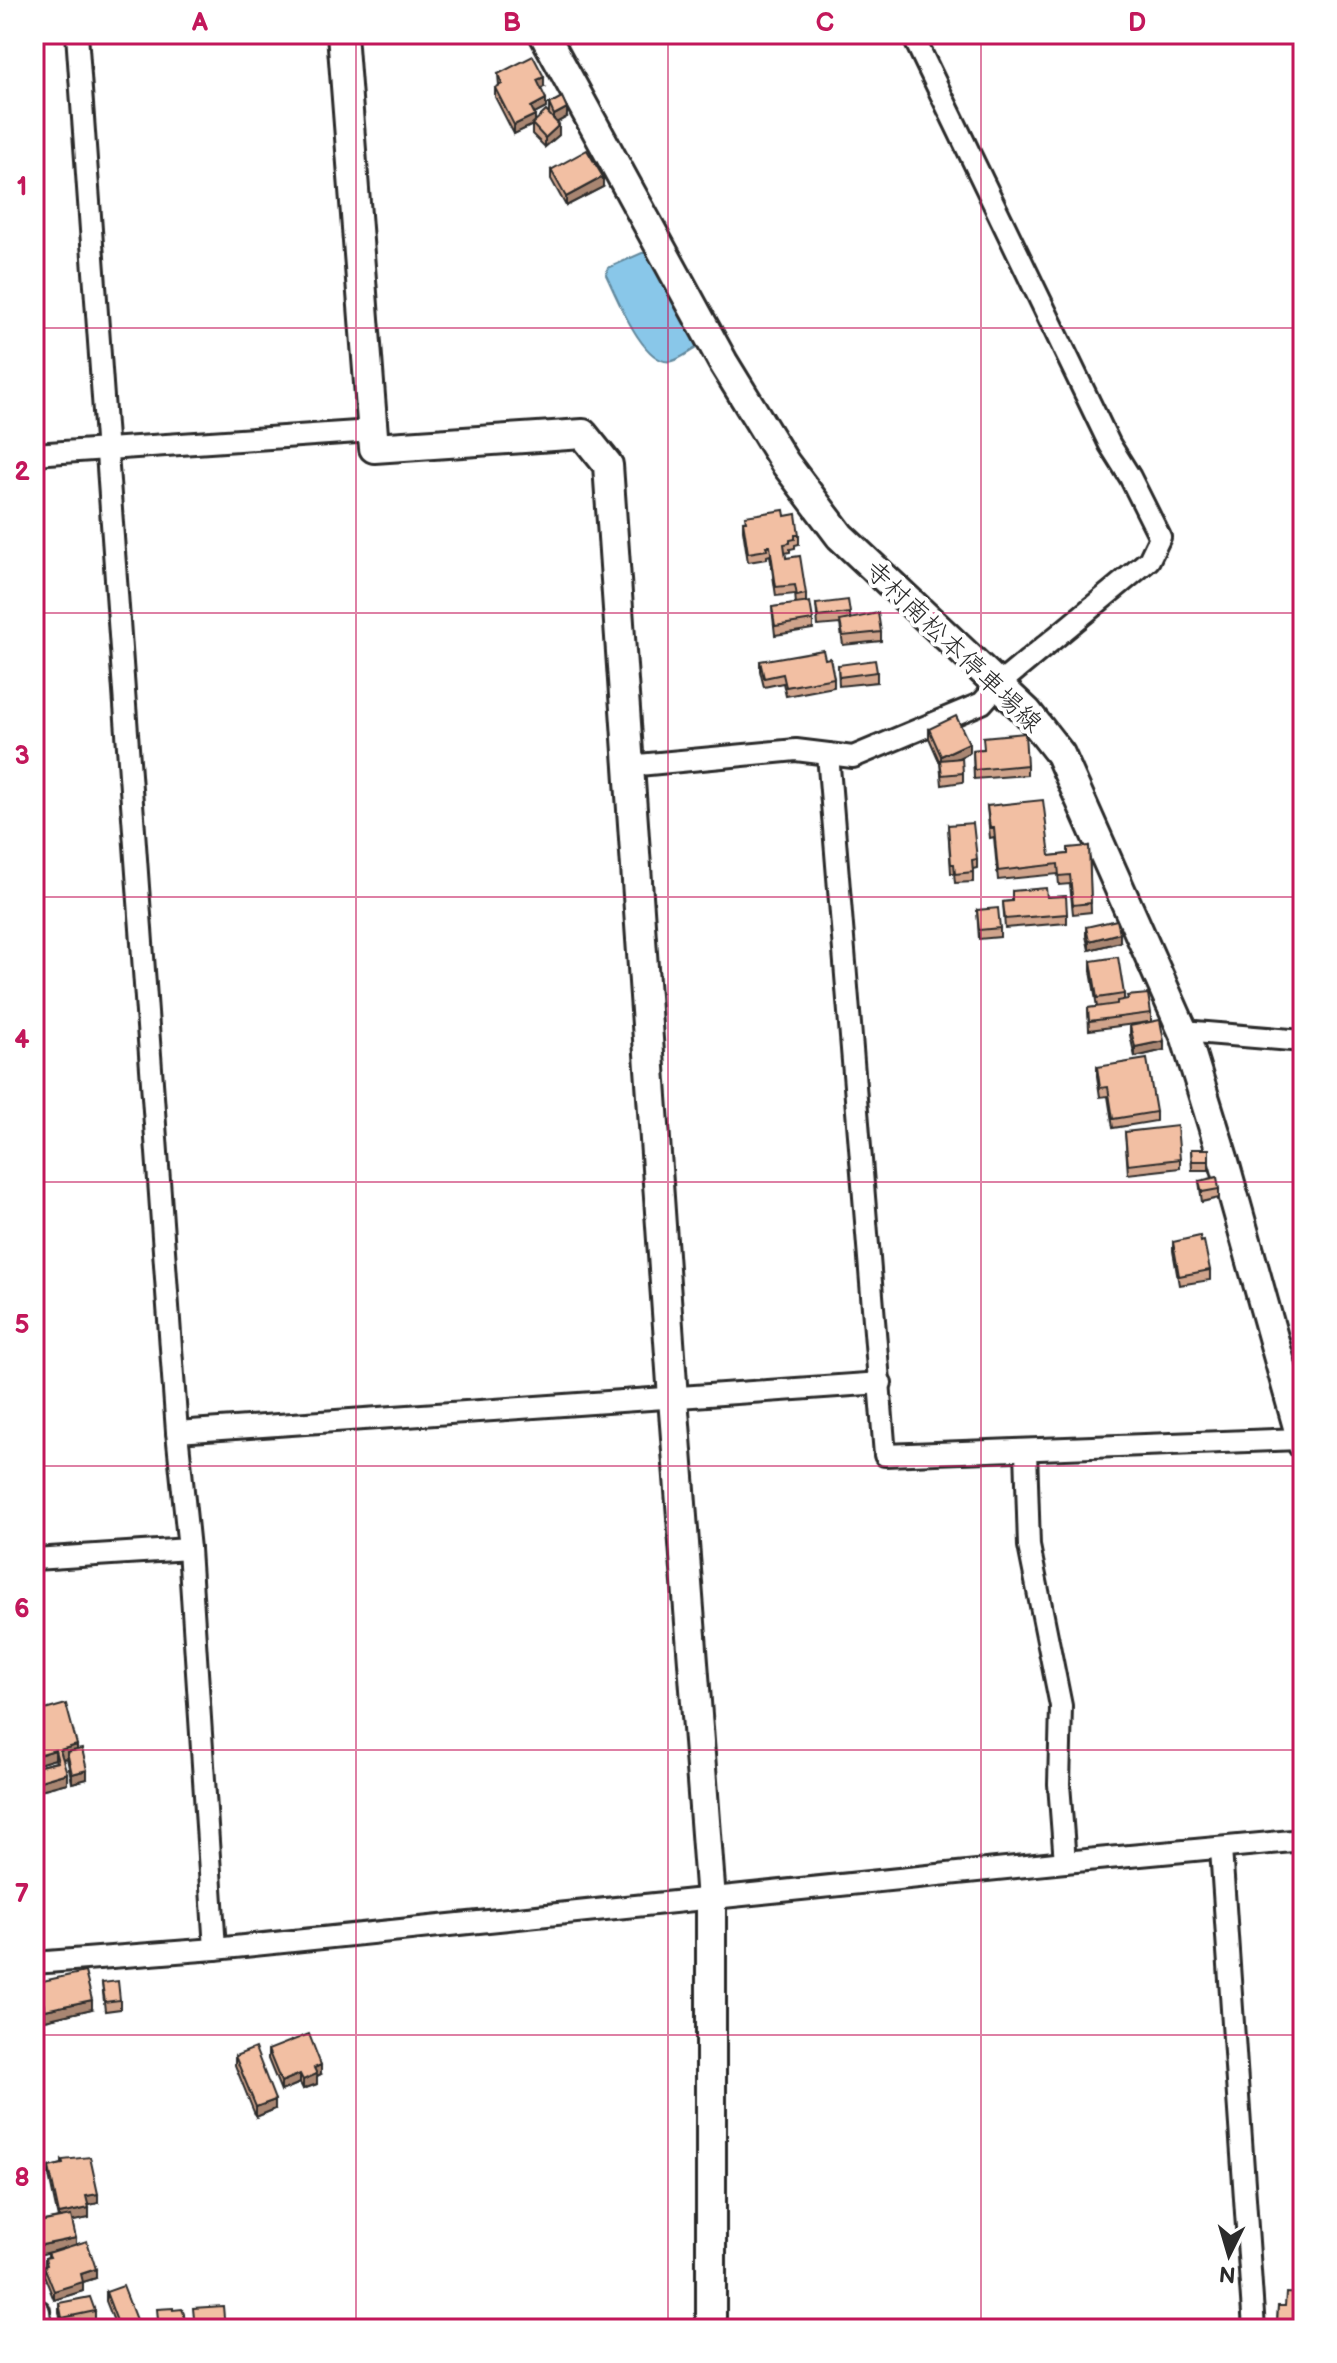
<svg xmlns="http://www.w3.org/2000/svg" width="1337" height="2363" font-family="'Balsamiq Sans','Klee One',sans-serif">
<rect width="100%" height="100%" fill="#fff"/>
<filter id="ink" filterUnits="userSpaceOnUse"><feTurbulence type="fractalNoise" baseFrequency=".0125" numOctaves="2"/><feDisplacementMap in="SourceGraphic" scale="16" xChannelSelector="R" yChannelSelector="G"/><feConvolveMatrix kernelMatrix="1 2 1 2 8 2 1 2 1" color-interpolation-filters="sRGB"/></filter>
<g filter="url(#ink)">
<!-- water -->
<path fill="#89c7e9" stroke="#63899d" stroke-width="2" d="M 642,253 L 647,253 L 700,346 C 691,350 681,359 672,361 C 644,368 616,295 606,275 L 608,268 Z"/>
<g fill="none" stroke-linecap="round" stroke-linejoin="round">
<!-- street casing -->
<g stroke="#2b2b2b" stroke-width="26">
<g id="street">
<path d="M 77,34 L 177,1432 L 189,1549 L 215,1949"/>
<path d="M 34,454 L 372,431"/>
<path d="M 828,754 L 885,1455 L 1299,1439"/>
<path d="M 628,766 L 796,750 L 853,757 L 982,703 L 998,685 L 1149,560 L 1160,537 L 1130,477 L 1110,445 L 912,34"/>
<path d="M 1183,1031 L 1303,1041"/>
<path d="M 177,1432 L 881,1383"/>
<path d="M 1026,1450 L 1029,1546 L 1061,1706 L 1059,1784 L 1065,1862"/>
<path d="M 34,1559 L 189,1549"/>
<path d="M 1221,1849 L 1254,2329"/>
<path d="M 34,1963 L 215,1949 L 1065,1862 L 1303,1840"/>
<path d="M 39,2311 L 41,2329"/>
</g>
</g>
<!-- secondary casing -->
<g stroke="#2b2b2b" stroke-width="34">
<g id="secondary">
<path d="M 342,34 L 374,448 L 583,434 L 608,465 L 673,1398 L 711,1900 L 711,2329"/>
<path d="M 544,34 L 723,362 L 785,463 L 840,536 L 1027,712 L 1060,754 L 1186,1038 L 1223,1158 L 1303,1445"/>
</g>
</g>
<!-- street -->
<use href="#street" stroke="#fff" stroke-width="20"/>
<!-- secondary -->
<use href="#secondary" stroke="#fff" stroke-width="28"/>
</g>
<!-- wall -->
<g fill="#d0a48c" stroke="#2b2b2b" stroke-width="2">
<path d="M 498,74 L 544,87 L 540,88 L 546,108 L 534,114 L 535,122 L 549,113 L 549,104 L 567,117 L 556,123 L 559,135 L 545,147 L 532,134 L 532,125 L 514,134 L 495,97 L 495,88 L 499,86 Z"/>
<path d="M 551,170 L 603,187 L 566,206 L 551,179 Z"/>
<path d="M 785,516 L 799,535 L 799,544 L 795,545 L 795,548 L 790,549 L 790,552 L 785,553 L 786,558 L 806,594 L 806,603 L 813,620 L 813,629 L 775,635 L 772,607 L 796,604 L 795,594 L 776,596 L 770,555 L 767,556 L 767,559 L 748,562 L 743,530 L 743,521 Z"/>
<path d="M 816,604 L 850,613 L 850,618 L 881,632 L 881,641 L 843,645 L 840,624 L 818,626 Z"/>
<path d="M 825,659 L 834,678 L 834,687 L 786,696 L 783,683 L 764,687 L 760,671 L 760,661 Z"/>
<path d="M 838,665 L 877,672 L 877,682 L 839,686 Z"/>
<path d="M 929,729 L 969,753 L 956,759 L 963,773 L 963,782 L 942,785 L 940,763 L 929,738 Z"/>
<path d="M 984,749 L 1027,765 L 1027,775 L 974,779 L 973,750 Z"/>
<path d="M 987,806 L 1050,856 L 1068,854 L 1089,846 L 1091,912 L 1073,914 L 1070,884 L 1059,885 L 1058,874 L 998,880 L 994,837 L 990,838 Z"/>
<path d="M 948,825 L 977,859 L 977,868 L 973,869 L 973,882 L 955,883 L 954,873 L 951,873 Z"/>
<path d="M 1012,891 L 1067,914 L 1067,923 L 1005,928 L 1003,902 L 1012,901 Z"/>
<path d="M 977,910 L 1000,928 L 1000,937 L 979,939 Z"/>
<path d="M 1086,927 L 1120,942 L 1089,950 L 1086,936 Z"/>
<path d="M 1091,961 L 1124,994 L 1124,1000 L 1151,1013 L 1151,1022 L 1164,1050 L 1135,1057 L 1130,1035 L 1130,1026 L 1149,1022 L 1089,1030 L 1088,1008 L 1097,1007 L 1091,971 Z"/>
<path d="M 1097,1067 L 1156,1112 L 1156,1121 L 1113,1128 L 1108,1096 L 1100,1097 L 1097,1076 Z"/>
<path d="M 1125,1132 L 1180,1159 L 1180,1168 L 1128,1174 Z"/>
<path d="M 1191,1149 L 1209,1149 L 1209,1170 L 1192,1170 Z"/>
<path d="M 1199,1181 L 1219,1189 L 1219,1198 L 1202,1202 Z"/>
<path d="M 1173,1242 L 1210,1270 L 1210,1280 L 1179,1285 L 1173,1251 Z"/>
<path d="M 34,1713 L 77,1750 L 87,1779 L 72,1783 L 67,1758 L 63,1759 L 67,1783 L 40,1790 L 36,1777 L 36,1767 L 56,1762 L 55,1759 L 38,1764 L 34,1751 Z"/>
<path d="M 38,1982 L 92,2009 L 45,2020 L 38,1992 Z"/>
<path d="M 102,1983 L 120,2000 L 120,2009 L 105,2011 Z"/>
<path d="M 268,2050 L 321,2074 L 317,2076 L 317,2084 L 303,2089 L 300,2083 L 281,2091 L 268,2059 Z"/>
<path d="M 235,2056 L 275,2109 L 256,2117 L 235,2065 Z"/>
<path d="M 62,2160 L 98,2203 L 88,2205 L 89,2218 L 72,2221 L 76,2244 L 96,2278 L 83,2282 L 83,2291 L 54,2300 L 44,2275 L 45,2258 L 48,2257 L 48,2253 L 50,2252 L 37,2255 L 34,2243 L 34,2223 L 58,2218 L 49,2176 L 49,2167 L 62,2164 Z"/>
<path d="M 106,2292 L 138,2329 L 117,2329 L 106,2301 Z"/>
<path d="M 1303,2294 L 1303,2329 L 1277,2329 L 1278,2306 L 1285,2306 Z"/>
<path d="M 59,2303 L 95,2311 L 95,2321 L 62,2327 L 59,2312 Z"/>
</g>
<!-- shaded-wall -->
<g fill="#a98672" stroke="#2b2b2b" stroke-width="2">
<path d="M 544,77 L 544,87 L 537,90 L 537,80 Z"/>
<path d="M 546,99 L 546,108 L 531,116 L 531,107 Z"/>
<path d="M 567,108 L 567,117 L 554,124 L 554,115 Z"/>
<path d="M 535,115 L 535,124 L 514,134 L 514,125 Z"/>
<path d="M 559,125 L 559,135 L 545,147 L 545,138 Z"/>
<path d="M 603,177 L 603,187 L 566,206 L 566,197 Z"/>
<path d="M 969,743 L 969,753 L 941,766 L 941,756 Z"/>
<path d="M 1120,933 L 1120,942 L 1089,950 L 1089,941 Z"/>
<path d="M 1164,1041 L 1164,1050 L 1135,1057 L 1135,1047 Z"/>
<path d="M 77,1745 L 77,1754 L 67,1752 L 67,1758 L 60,1759 L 60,1750 Z"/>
<path d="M 55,1750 L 55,1759 L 38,1764 L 38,1755 Z"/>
<path d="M 87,1770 L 87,1779 L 72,1783 L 72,1774 Z"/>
<path d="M 67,1773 L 67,1783 L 40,1790 L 40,1781 Z"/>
<path d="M 37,1848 L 37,1857 L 34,1858 L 34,1849 Z"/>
<path d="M 92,2000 L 92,2009 L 45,2020 L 45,2010 Z"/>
<path d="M 321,2065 L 321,2074 L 317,2076 L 317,2084 L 303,2089 L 303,2080 L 314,2068 Z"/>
<path d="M 300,2074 L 300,2083 L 281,2091 L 281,2082 Z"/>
<path d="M 275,2100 L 275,2109 L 256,2117 L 256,2107 Z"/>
<path d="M 98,2194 L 98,2203 L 86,2206 L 86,2196 Z"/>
<path d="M 89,2208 L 89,2218 L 59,2224 L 59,2214 Z"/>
<path d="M 76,2238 L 76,2247 L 37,2255 L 37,2246 Z"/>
<path d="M 96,2269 L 96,2278 L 83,2282 L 83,2291 L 54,2300 L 54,2291 L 81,2274 Z"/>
</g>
<!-- building -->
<g fill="#f2bfa3" stroke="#2b2b2b" stroke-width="2">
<path d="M 533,56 L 544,77 L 537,80 L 546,99 L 531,107 L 535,115 L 514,125 L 495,88 L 502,84 L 498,74 Z"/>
<path d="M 562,97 L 567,108 L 554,115 L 549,104 Z"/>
<path d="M 546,111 L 559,125 L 545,138 L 532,124 Z"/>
<path d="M 587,150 L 603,177 L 566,197 L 551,170 Z"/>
<path d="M 784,510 L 785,516 L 796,514 L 799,535 L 795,535 L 795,539 L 790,540 L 790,543 L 784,544 L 786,558 L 800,556 L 806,594 L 797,596 L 795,585 L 776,587 L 770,546 L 766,546 L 767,550 L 748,553 L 743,521 L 746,521 L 745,516 Z"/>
<path d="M 848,600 L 850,613 L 818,617 L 816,604 Z"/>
<path d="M 810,602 L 813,620 L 775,626 L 772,607 Z"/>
<path d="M 878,613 L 881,632 L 843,636 L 840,621 Z"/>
<path d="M 823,650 L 825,659 L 830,658 L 834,678 L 786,687 L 783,674 L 764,678 L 760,661 Z"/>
<path d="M 875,660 L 877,672 L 839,677 L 838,665 Z"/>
<path d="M 956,716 L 969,743 L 941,756 L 929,729 Z"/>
<path d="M 1025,733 L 1027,765 L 974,770 L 973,750 L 984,749 L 983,737 Z"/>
<path d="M 962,758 L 963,773 L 942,775 L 940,760 Z"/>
<path d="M 1043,800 L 1050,856 L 1068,854 L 1068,848 L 1089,846 L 1091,903 L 1073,905 L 1070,875 L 1059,876 L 1058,864 L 998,871 L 994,828 L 990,828 L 987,806 Z"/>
<path d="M 973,823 L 977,859 L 972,860 L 973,872 L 955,874 L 954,864 L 951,864 L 948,825 Z"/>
<path d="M 1046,888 L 1047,897 L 1066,896 L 1067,914 L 1005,919 L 1003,902 L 1012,901 L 1012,891 Z"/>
<path d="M 998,908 L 1000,928 L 979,930 L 977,910 Z"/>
<path d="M 1117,920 L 1120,933 L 1089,941 L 1086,927 Z"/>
<path d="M 1118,957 L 1124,994 L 1097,998 L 1091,961 Z"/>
<path d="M 1148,994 L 1151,1013 L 1089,1021 L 1088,1008 L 1117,1004 L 1117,1001 L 1128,999 L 1127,996 Z"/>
<path d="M 1160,1020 L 1164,1041 L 1135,1047 L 1130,1026 Z"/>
<path d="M 1147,1059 L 1156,1112 L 1113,1119 L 1108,1087 L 1100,1088 L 1097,1067 Z"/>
<path d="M 1177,1126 L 1180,1159 L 1128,1165 L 1125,1132 Z"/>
<path d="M 1191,1149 L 1209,1149 L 1209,1161 L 1192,1161 Z"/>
<path d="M 1217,1177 L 1219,1189 L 1202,1192 L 1199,1181 Z"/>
<path d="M 1200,1236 L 1201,1242 L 1204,1241 L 1210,1270 L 1179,1276 L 1173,1242 Z"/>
<path d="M 66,1704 L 77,1745 L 60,1750 L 67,1773 L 40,1781 L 36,1767 L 58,1762 L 55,1750 L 38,1755 L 34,1742 L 34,1713 Z"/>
<path d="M 82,1749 L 87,1770 L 72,1774 L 67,1752 Z"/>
<path d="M 85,1972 L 92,2000 L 45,2010 L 38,1982 Z"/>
<path d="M 118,1981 L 120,2000 L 105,2002 L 102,1983 Z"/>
<path d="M 309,2034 L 321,2065 L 314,2068 L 317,2074 L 303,2080 L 300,2074 L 281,2082 L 268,2050 Z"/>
<path d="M 255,2048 L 275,2100 L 256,2107 L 235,2056 Z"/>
<path d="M 90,2157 L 98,2194 L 86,2196 L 89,2208 L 59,2214 L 49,2167 L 63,2164 L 62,2160 Z"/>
<path d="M 71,2216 L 76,2238 L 37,2246 L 34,2234 L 34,2223 Z"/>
<path d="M 87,2241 L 96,2269 L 81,2274 L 83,2282 L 54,2291 L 44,2266 L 47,2265 L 45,2258 L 50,2257 L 48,2253 Z"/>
<path d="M 123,2286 L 138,2325 L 127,2329 L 120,2329 L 106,2292 Z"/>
<path d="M 1286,2293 L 1303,2294 L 1303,2326 L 1277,2324 L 1278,2306 L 1285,2306 Z"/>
<path d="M 90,2297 L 95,2311 L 62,2318 L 59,2303 Z"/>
<path d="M 223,2306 L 225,2329 L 195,2329 L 193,2308 Z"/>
<path d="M 173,2308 L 173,2310 L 182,2309 L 184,2314 L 185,2329 L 156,2329 L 154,2320 L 158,2319 L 157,2309 Z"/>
</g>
</g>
<!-- grid -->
<path fill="none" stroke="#c2185b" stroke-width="2" stroke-opacity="0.55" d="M 356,34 L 356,2329M 668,34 L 668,2329M 981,34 L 981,2329M 34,328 L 1303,328M 34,613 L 1303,613M 34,897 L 1303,897M 34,1182 L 1303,1182M 34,1466 L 1303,1466M 34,1750 L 1303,1750M 34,2035 L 1303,2035"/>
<g text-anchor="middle" stroke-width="8" stroke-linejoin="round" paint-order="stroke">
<!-- street labels -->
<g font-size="26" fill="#2b2b2b" stroke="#fff">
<text transform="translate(954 646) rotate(44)" y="9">寺村南松本停車場線</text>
</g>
</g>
<!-- margin -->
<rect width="1337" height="2363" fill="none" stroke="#fff" stroke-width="88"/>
<!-- north arrow -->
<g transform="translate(1229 2255) rotate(185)" stroke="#ffffff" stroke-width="6" paint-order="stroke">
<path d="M0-6L14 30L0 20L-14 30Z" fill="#2b2b2b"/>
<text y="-12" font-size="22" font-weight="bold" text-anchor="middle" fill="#2b2b2b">N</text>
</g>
<rect x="44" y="44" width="1249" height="2275" fill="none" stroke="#c2185b" stroke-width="3"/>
<g font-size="26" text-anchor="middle" font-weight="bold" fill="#c2185b">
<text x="200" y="31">A</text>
<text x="512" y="31">B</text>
<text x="825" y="31">C</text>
<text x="1137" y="31">D</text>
<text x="22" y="195">1</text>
<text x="22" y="480">2</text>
<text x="22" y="764">3</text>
<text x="22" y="1048">4</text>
<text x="22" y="1333">5</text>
<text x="22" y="1617">6</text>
<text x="22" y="1902">7</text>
<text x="22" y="2186">8</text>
</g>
</svg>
